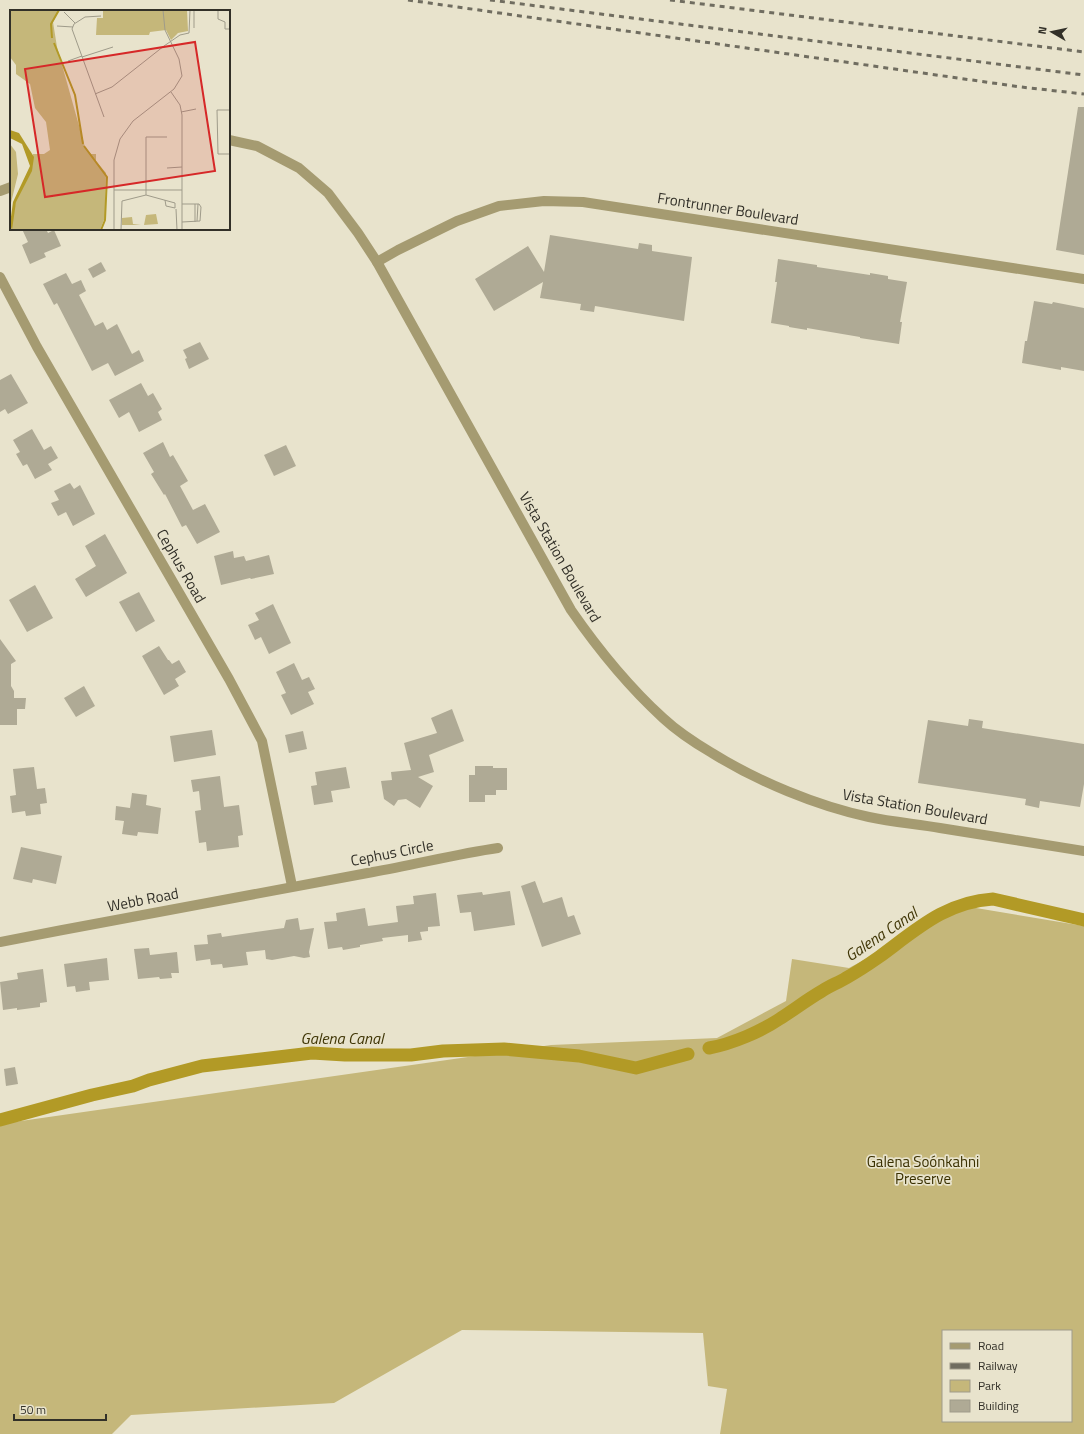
<svg xmlns="http://www.w3.org/2000/svg" width="1084" height="1434" font-family="'Titillium Web',sans-serif">
<rect width="100%" height="100%" fill="#e8e3cc"/>
<!-- green -->
<path fill="#c5b77a" fill-rule="evenodd" d="M 964,906 L 1084,926 L 1084,1434 L 720,1434 L 727,1389 L 708,1386 L 703,1333 L 462,1330 L 334,1403 L 131,1415 L 112,1434 L 0,1434 L 0,1124 L 551,1045 L 717,1038 L 786,1001 L 792,959 L 849,968 ZM 943,1331 L 1071,1331 L 1071,1421 L 943,1421 Z"/>
<g fill="none" stroke-linecap="round" stroke-linejoin="round">
<!-- canal -->
<g stroke="#b29a26" stroke-width="13">
<path d="M 709,1048 C 732,1044 762,1031 781,1018 C 795,1009 808,999 822,991 C 829,986 838,983 846,978 C 857,972 869,964 879,957 C 916,930 945,902 993,899 L 1084,920"/>
<path d="M 0,1120 L 92,1095 L 133,1086 L 149,1080 L 202,1066 L 312,1053 L 345,1055 L 411,1055 L 443,1051 L 504,1049 L 579,1056 L 636,1068 L 688,1054"/>
</g>
</g>
<!-- building -->
<g fill="#afaa95">
<path d="M 1078,107 L 1084,107 L 1084,255 L 1056,250 Z"/>
<path d="M 22,229 L 46,229 L 48,233 L 54,230 L 61,246 L 44,253 L 46,257 L 30,264 L 22,245 L 28,242 Z"/>
<path d="M 550,235 L 638,249 L 639,243 L 652,245 L 652,251 L 692,257 L 684,321 L 595,306 L 594,312 L 580,310 L 581,304 L 540,298 L 543,282 L 494,311 L 475,279 L 528,246 L 544,272 Z"/>
<path d="M 778,259 L 817,265 L 817,267 L 870,275 L 870,273 L 888,276 L 888,279 L 907,282 L 900,322 L 902,322 L 899,344 L 860,338 L 860,337 L 807,328 L 807,330 L 789,327 L 789,326 L 771,323 L 777,282 L 775,282 Z"/>
<path d="M 101,262 L 106,271 L 93,278 L 88,269 Z"/>
<path d="M 66,273 L 72,284 L 81,280 L 86,291 L 79,295 L 95,326 L 103,322 L 107,330 L 117,324 L 132,354 L 139,350 L 144,361 L 115,376 L 108,363 L 92,371 L 57,303 L 54,305 L 43,284 Z"/>
<path d="M 1034,301 L 1052,304 L 1053,302 L 1084,308 L 1084,371 L 1061,367 L 1061,370 L 1022,363 L 1025,341 L 1027,341 Z"/>
<path d="M 200,342 L 209,359 L 189,369 L 185,359 L 187,358 L 183,350 Z"/>
<path d="M 11,374 L 28,403 L 8,414 L 5,409 L 0,412 L 0,380 Z"/>
<path d="M 141,383 L 148,396 L 153,393 L 162,409 L 158,412 L 162,420 L 139,432 L 129,412 L 119,418 L 109,400 Z"/>
<path d="M 32,429 L 44,450 L 51,446 L 58,458 L 48,464 L 52,470 L 35,479 L 27,464 L 23,466 L 16,454 L 20,452 L 13,440 Z"/>
<path d="M 163,442 L 170,457 L 173,455 L 188,481 L 180,486 L 193,510 L 205,504 L 220,532 L 197,544 L 186,525 L 182,527 L 165,494 L 164,495 L 151,474 L 154,472 L 143,453 Z"/>
<path d="M 286,445 L 296,466 L 274,476 L 264,455 Z"/>
<path d="M 70,483 L 74,489 L 80,485 L 95,514 L 73,526 L 66,512 L 58,516 L 51,503 L 59,500 L 54,491 Z"/>
<path d="M 105,534 L 127,573 L 86,597 L 75,579 L 96,566 L 85,546 Z"/>
<path d="M 233,551 L 234,558 L 244,556 L 246,561 L 269,555 L 274,574 L 251,579 L 250,578 L 221,585 L 214,556 Z"/>
<path d="M 35,585 L 53,618 L 27,632 L 9,600 Z"/>
<path d="M 139,592 L 155,621 L 136,632 L 119,602 Z"/>
<path d="M 273,604 L 291,643 L 269,654 L 261,637 L 255,640 L 248,625 L 259,620 L 255,613 Z"/>
<path d="M 0,639 L 16,661 L 11,664 L 11,686 L 14,691 L 14,698 L 26,698 L 25,709 L 17,709 L 17,725 L 0,725 Z"/>
<path d="M 159,646 L 168,660 L 169,660 L 172,664 L 179,660 L 186,672 L 175,679 L 179,686 L 164,695 L 142,656 Z"/>
<path d="M 294,663 L 302,680 L 309,677 L 315,689 L 308,692 L 314,704 L 291,715 L 281,695 L 286,693 L 276,672 Z"/>
<path d="M 84,686 L 95,706 L 76,717 L 64,698 Z"/>
<path d="M 452,709 L 464,741 L 429,755 L 434,772 L 418,777 L 433,786 L 420,808 L 406,799 L 398,800 L 394,806 L 384,799 L 381,781 L 392,780 L 391,772 L 411,770 L 404,743 L 437,733 L 431,718 Z"/>
<path d="M 969,719 L 983,721 L 982,728 L 1084,744 L 1084,784 L 1080,807 L 1040,801 L 1039,808 L 1025,805 L 1026,799 L 918,783 L 928,720 L 968,726 Z"/>
<path d="M 212,730 L 216,755 L 174,762 L 170,736 Z"/>
<path d="M 303,731 L 307,749 L 289,753 L 285,735 Z"/>
<path d="M 475,766 L 493,766 L 493,768 L 507,768 L 507,790 L 496,790 L 496,795 L 485,795 L 485,802 L 469,802 L 469,775 L 475,775 Z"/>
<path d="M 34,767 L 37,789 L 45,788 L 47,803 L 40,804 L 41,814 L 26,816 L 25,811 L 12,813 L 10,796 L 16,795 L 13,769 Z"/>
<path d="M 346,767 L 350,788 L 331,791 L 333,802 L 314,805 L 311,786 L 317,785 L 315,772 Z"/>
<path d="M 220,776 L 224,807 L 239,805 L 243,835 L 238,836 L 239,847 L 207,851 L 206,842 L 199,843 L 195,811 L 201,810 L 199,791 L 193,792 L 191,780 Z"/>
<path d="M 132,793 L 147,795 L 146,805 L 161,808 L 158,834 L 138,832 L 137,836 L 122,834 L 124,821 L 115,820 L 116,806 L 130,808 Z"/>
<path d="M 21,847 L 62,856 L 56,884 L 33,879 L 32,883 L 13,879 Z"/>
<path d="M 535,881 L 543,903 L 562,897 L 568,917 L 574,915 L 581,934 L 542,947 L 521,886 Z"/>
<path d="M 510,891 L 515,925 L 474,931 L 471,912 L 460,913 L 457,895 L 482,892 L 483,895 Z"/>
<path d="M 436,893 L 440,926 L 428,927 L 428,931 L 420,932 L 422,940 L 408,942 L 408,935 L 382,938 L 383,941 L 360,945 L 360,947 L 343,950 L 342,947 L 328,949 L 324,922 L 337,921 L 336,913 L 365,908 L 368,926 L 398,922 L 396,906 L 414,904 L 413,896 Z"/>
<path d="M 298,918 L 300,930 L 314,928 L 309,952 L 310,957 L 304,958 L 294,956 L 272,960 L 266,959 L 265,950 L 246,952 L 248,965 L 223,968 L 222,964 L 211,965 L 210,959 L 196,961 L 194,945 L 208,944 L 207,935 L 221,933 L 222,937 L 284,928 L 286,920 Z"/>
<path d="M 149,948 L 150,955 L 177,952 L 179,973 L 171,973 L 172,978 L 160,979 L 159,977 L 138,979 L 134,949 Z"/>
<path d="M 107,958 L 109,980 L 89,982 L 90,990 L 76,992 L 75,986 L 67,987 L 64,964 Z"/>
<path d="M 43,969 L 47,1002 L 40,1003 L 40,1007 L 17,1010 L 17,1008 L 3,1010 L 0,982 L 18,979 L 17,973 Z"/>
<path d="M 15,1067 L 18,1084 L 6,1086 L 4,1069 Z"/>
</g>
<g fill="none" stroke-linecap="round" stroke-linejoin="round">
<!-- minor -->
<g stroke="#a59b71" stroke-width="10">
<path d="M 229,140 L 257,146 L 299,168 L 328,193 L 358,233 L 377,262 L 571,610 C 598,649 628,686 663,718 C 678,732 695,743 712,753 C 757,781 817,806 869,817 C 892,822 917,824 940,828 C 988,836 1036,843 1084,851"/>
<path d="M 0,191 L 11,187"/>
<path d="M 377,262 L 398,250 L 457,221 L 499,206 L 544,201 L 583,202 L 1084,279"/>
<path d="M 0,277 L 37,347 L 229,679 L 262,741 L 292,886"/>
<path d="M 0,942 C 124,918 248,895 373,872 C 414,865 456,854 498,848"/>
</g>
<!-- rail -->
<g stroke="#706d60" stroke-width="3" stroke-dasharray="5 5" stroke-linecap="butt">
<path d="M 408,0 L 1021,87 L 1084,94"/>
<path d="M 490,0 L 1084,75"/>
<path d="M 670,0 L 1084,52"/>
</g>
</g>
<g text-anchor="middle" stroke-width="3.5" stroke-linejoin="round" paint-order="stroke">
<!-- street labels -->
<g font-size="15" fill="#323028" stroke="#e8e3cc">
<text transform="translate(728 209) rotate(9)" y="5">Frontrunner Boulevard</text>
<text transform="translate(560 557) rotate(60)" y="5">Vista Station Boulevard</text>
<text transform="translate(181 566) rotate(60)" y="5">Cephus Road</text>
<text transform="translate(915 807) rotate(10)" y="5">Vista Station Boulevard</text>
<text transform="translate(392 853) rotate(-11)" y="5">Cephus Circle</text>
<text transform="translate(143 900) rotate(-11)" y="5">Webb Road</text>
</g>
<!-- park labels -->
<g font-size="15" fill="#3a3000" stroke="#e8e3cc">
<text x="923" y="1167">Galena Soónkahni<tspan x="923" dy="17">Preserve</tspan></text>
</g>
<!-- water labels -->
<g font-size="16" font-style="italic" fill="#3f3505" stroke="#e8e3cc">
<text transform="translate(881 934) rotate(-34)" y="6">Galena Canal</text>
<text x="342" y="1044">Galena Canal</text>
</g>
</g>
<!-- overview -->
<g transform="translate(10 10)">
<rect width="220" height="220" fill="#e8e3cc"/>
<path d="M 0,0 L 49,0 L 43,12 L 47,37 L 75,137 L 81,144 L 86,144 L 86,151 L 96,163 L 95,207 L 90,220 L 1,220 L 6,190 L 22,157 L 23,144 L 34,144 L 40,140 L 36,112 L 25,98 L 20,74 L 6,64 L 6,55 L 0,47 ZM 93,0 L 177,0 L 178,21 L 168,23 L 161,30 L 156,20 L 140,22 L 139,25 L 86,25 L 87,8 L 93,8 ZM 0,134 L 6,142 L 8,164 L 0,197 ZM 146,204 L 148,214 L 134,215 L 136,205 ZM 122,207 L 123,214 L 131,215 L 112,215 L 112,208 Z" fill="#c5b77a"/>
<path d="M 0,120 L 9,123 L 24,147 L 22,161 L 6,192 L 2,220 L 0,214 L 3,192 L 20,156 L 12,134 L 0,128 Z" fill="#b29a26"/>
<path fill="none" stroke="#b29a26" stroke-width="2" d="M 42,28 L 41,14 L 49,0M 44,33 L 65,85 L 73,134M 74,136 L 97,167 L 95,210 L 91,220"/>
<path fill="none" stroke="#9f9b8a" stroke-width="1" d="M 184,0 L 184,18M 208,0 L 208,9 L 215,12 L 215,19 L 220,19M 54,2 L 65,13M 91,6 L 75,7 L 64,14 L 62,19 L 94,107M 47,16 L 63,17M 72,47 L 103,37M 58,51 L 72,46M 161,82 L 170,95 L 172,105 L 172,220M 85,84 L 102,77 L 154,36 L 170,25 L 179,23 L 180,0M 220,100 L 207,100 L 208,144 L 220,144M 171,102 L 186,99M 157,158 L 172,157M 104,180 L 172,180M 136,185 L 136,127 L 157,127M 172,194 L 189,194 L 191,197 L 190,211 L 172,212M 185,194 L 185,212M 166,199 L 167,220M 187,211 L 188,194M 104,220 L 104,150 L 110,129 L 123,111 L 164,79 L 172,66 L 169,49 L 155,20 L 153,0M 111,220 L 112,191 L 136,185 L 165,193 L 165,198 L 156,196 L 155,190"/>
<path fill="#d62828" fill-opacity="0.15" stroke="#d62828" stroke-width="2" d="M 185,32 L 205,161 L 35,187 L 15,59 Z"/>
<rect width="220" height="220" fill="none" stroke="#323028" stroke-width="2"/>
</g>
<!-- legend -->
<rect x="942" y="1330" width="130" height="92" fill="#e8e3cc" stroke="#9f9b8a"/>
<rect x="950" y="1343" width="20" height="6" fill="#a59b71" stroke="#9f9b8a"/>
<text x="978" y="1350" font-size="12" fill="#323028">Road</text>
<rect x="950" y="1363" width="20" height="6" fill="#706d60" stroke="#9f9b8a"/>
<text x="978" y="1370" font-size="12" fill="#323028">Railway</text>
<rect x="950" y="1380" width="20" height="12" fill="#c5b77a" stroke="#9f9b8a"/>
<text x="978" y="1390" font-size="12" fill="#323028">Park</text>
<rect x="950" y="1400" width="20" height="12" fill="#afaa95" stroke="#9f9b8a"/>
<text x="978" y="1410" font-size="12" fill="#323028">Building</text>
<!-- north arrow -->
<g transform="translate(1052 32) rotate(279)" stroke="#e8e3cc" stroke-width="3" paint-order="stroke">
<path d="M0-3L7 15L0 10L-7 15Z" fill="#323028"/>
<text y="-6" font-size="11" font-weight="bold" text-anchor="middle" fill="#323028">N</text>
</g>
<!-- scale -->
<path d="M14 1414v6h92v-6" fill="none" stroke="#323028" stroke-width="2"/>
<text x="20" y="1414" font-size="12" fill="#323028" stroke="#e8e3cc" stroke-width="3" paint-order="stroke">50 m</text>
</svg>
